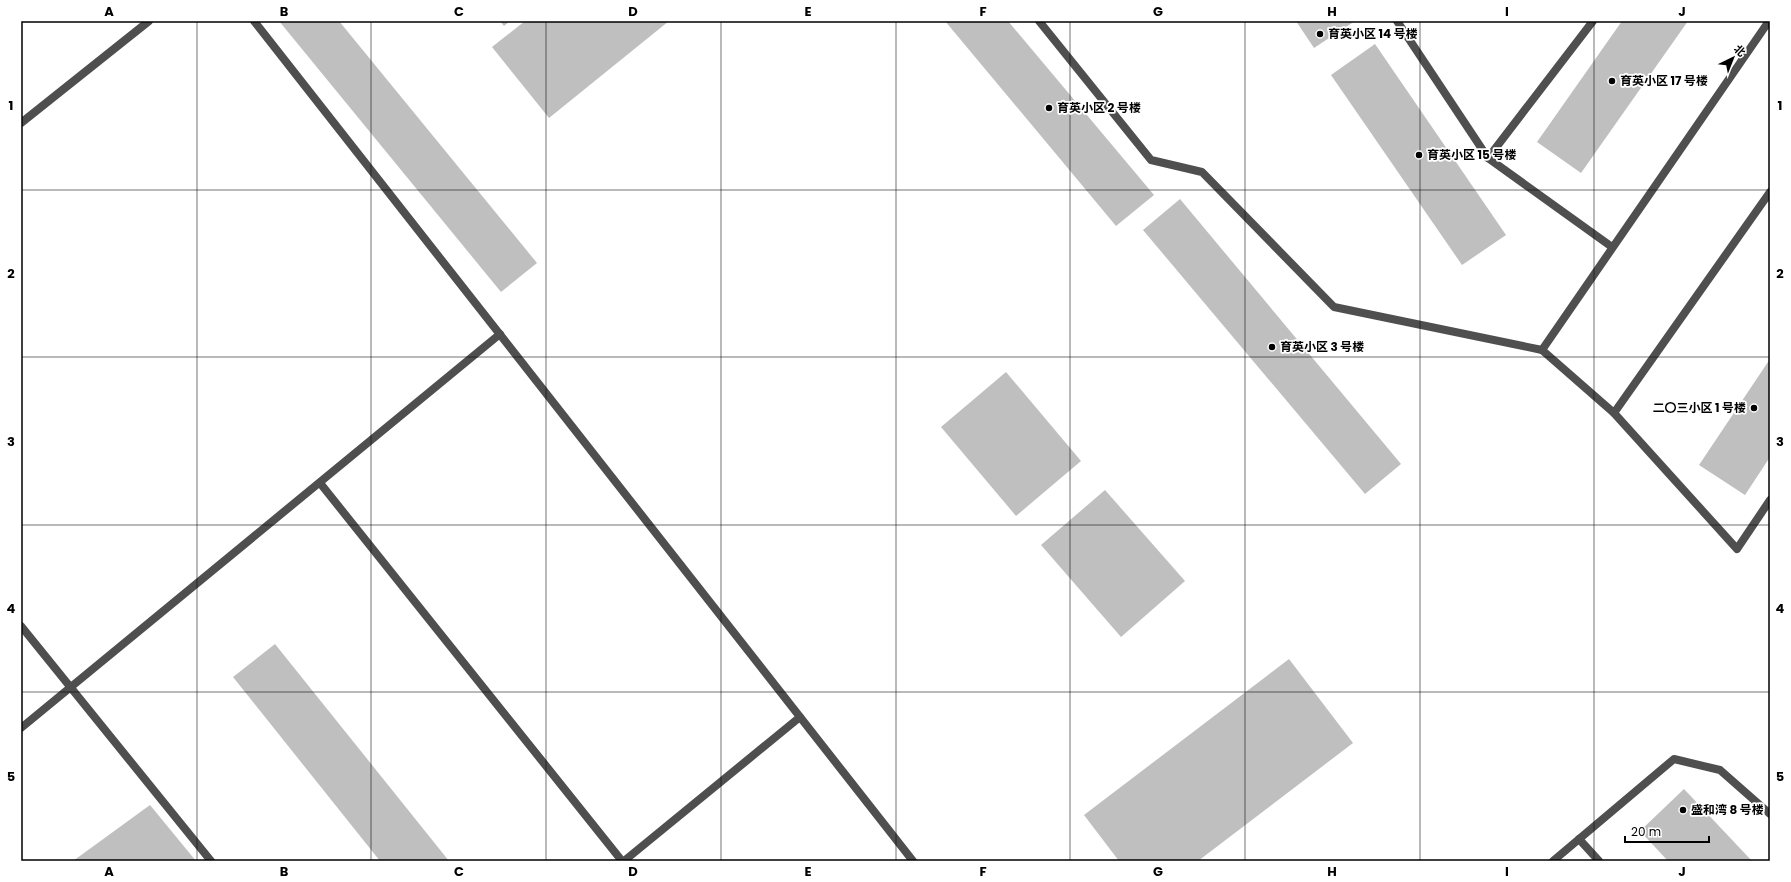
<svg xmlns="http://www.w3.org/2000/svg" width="1791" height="882" font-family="Poppins,'Noto Sans SC',sans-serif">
<rect width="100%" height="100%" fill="#fff"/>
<!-- building -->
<g fill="#bfbfbf">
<path d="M 279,21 L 339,21 L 537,263 L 501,292 Z"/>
<path d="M 500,21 L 510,21 L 504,26 Z"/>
<path d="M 525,21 L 669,21 L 549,118 L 492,47 Z"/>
<path d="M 945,21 L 1008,21 L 1154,195 L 1116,226 Z"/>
<path d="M 1296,21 L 1355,21 L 1314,48 Z"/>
<path d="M 1622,21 L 1688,21 L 1581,173 L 1537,142 Z"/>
<path d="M 1375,44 L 1506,235 L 1462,265 L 1331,75 Z"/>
<path d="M 1180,199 L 1401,464 L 1365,494 L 1143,230 Z"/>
<path d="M 1770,359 L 1770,457 L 1745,495 L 1699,465 Z"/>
<path d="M 1006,372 L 1081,461 L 1016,516 L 941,427 Z"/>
<path d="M 1105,490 L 1185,581 L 1121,637 L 1041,545 Z"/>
<path d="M 275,644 L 449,861 L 380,861 L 233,677 Z"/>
<path d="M 1289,659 L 1353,743 L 1198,861 L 1119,861 L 1084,815 Z"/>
<path d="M 1684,789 L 1752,861 L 1668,861 L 1640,831 Z"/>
<path d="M 150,805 L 196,861 L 73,861 Z"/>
</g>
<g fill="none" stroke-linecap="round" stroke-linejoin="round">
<!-- street -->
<g stroke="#4f4f4f" stroke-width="8">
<path d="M 254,21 L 913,861"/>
<path d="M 1039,21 L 1151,160 L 1202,172 L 1334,307 L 1542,350"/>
<path d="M 1397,21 L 1488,158 L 1612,247"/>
<path d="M 1769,21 L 1542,350 L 1614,413 L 1770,192"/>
<path d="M 21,123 L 149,21"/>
<path d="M 1488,158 L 1593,21"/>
<path d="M 1614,413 L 1737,549 L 1770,500"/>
<path d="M 320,483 L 622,861"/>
<path d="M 21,626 L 211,861"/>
<path d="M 21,728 L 500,334"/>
<path d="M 1579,839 L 1599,861"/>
<path d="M 624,861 L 800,717"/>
<path d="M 1553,861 L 1674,759 L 1720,770 L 1770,814"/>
</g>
</g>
<!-- grid -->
<path fill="none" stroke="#000" stroke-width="1" stroke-opacity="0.55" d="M 197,21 L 197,861M 371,21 L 371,861M 546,21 L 546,861M 721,21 L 721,861M 896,21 L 896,861M 1070,21 L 1070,861M 1245,21 L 1245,861M 1420,21 L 1420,861M 1594,21 L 1594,861M 21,190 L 1770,190M 21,357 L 1770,357M 21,525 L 1770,525M 21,692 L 1770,692"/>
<!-- markers -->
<g fill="#000" stroke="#fff" stroke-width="1.5">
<circle cx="1320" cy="34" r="4"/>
<circle cx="1612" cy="81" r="4"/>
<circle cx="1049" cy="108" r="4"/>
<circle cx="1419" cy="155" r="4"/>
<circle cx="1272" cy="347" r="4"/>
<circle cx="1754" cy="408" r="4"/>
<circle cx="1683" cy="810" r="4"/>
</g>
<g text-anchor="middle" stroke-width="3.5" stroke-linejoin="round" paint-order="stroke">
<!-- poi labels -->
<g font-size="12" font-weight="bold" fill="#000" stroke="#fff" text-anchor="start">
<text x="1328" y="38">育英小区 14 号楼</text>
<text x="1620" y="85">育英小区 17 号楼</text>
<text x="1057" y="112">育英小区 2 号楼</text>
<text x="1427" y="159">育英小区 15 号楼</text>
<text x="1280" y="351">育英小区 3 号楼</text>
<text x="1746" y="412" text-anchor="end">二〇三小区 1 号楼</text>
<text x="1691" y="814">盛和湾 8 号楼</text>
</g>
</g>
<!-- border -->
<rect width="1791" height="882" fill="none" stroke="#ffffff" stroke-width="44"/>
<!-- north arrow -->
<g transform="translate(1733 58) rotate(43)" stroke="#ffffff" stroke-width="3" paint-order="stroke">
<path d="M0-3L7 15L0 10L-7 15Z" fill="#000000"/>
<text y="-6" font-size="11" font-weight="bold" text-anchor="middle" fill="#000000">北</text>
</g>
<!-- scale -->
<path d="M1625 836v6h84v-6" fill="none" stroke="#000000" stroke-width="2"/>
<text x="1631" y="836" font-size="12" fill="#000000" stroke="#ffffff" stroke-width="3" paint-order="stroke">20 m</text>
<rect x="22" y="22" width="1747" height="838" fill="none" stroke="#000" stroke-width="1.5"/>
<g font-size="13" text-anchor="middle" font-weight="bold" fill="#000">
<text x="109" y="16">A</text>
<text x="284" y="16">B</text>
<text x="459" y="16">C</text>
<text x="633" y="16">D</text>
<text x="808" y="16">E</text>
<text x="983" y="16">F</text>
<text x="1158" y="16">G</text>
<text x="1332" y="16">H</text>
<text x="1507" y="16">I</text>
<text x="1682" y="16">J</text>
<text x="11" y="110">1</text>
<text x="1780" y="110">1</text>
<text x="11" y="278">2</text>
<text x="1780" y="278">2</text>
<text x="11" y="446">3</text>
<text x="1780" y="446">3</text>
<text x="11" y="613">4</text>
<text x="1780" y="613">4</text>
<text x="11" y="781">5</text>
<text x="1780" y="781">5</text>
<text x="109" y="876">A</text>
<text x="284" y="876">B</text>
<text x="459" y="876">C</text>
<text x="633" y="876">D</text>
<text x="808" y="876">E</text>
<text x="983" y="876">F</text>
<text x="1158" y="876">G</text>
<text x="1332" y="876">H</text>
<text x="1507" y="876">I</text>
<text x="1682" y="876">J</text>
</g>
</svg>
